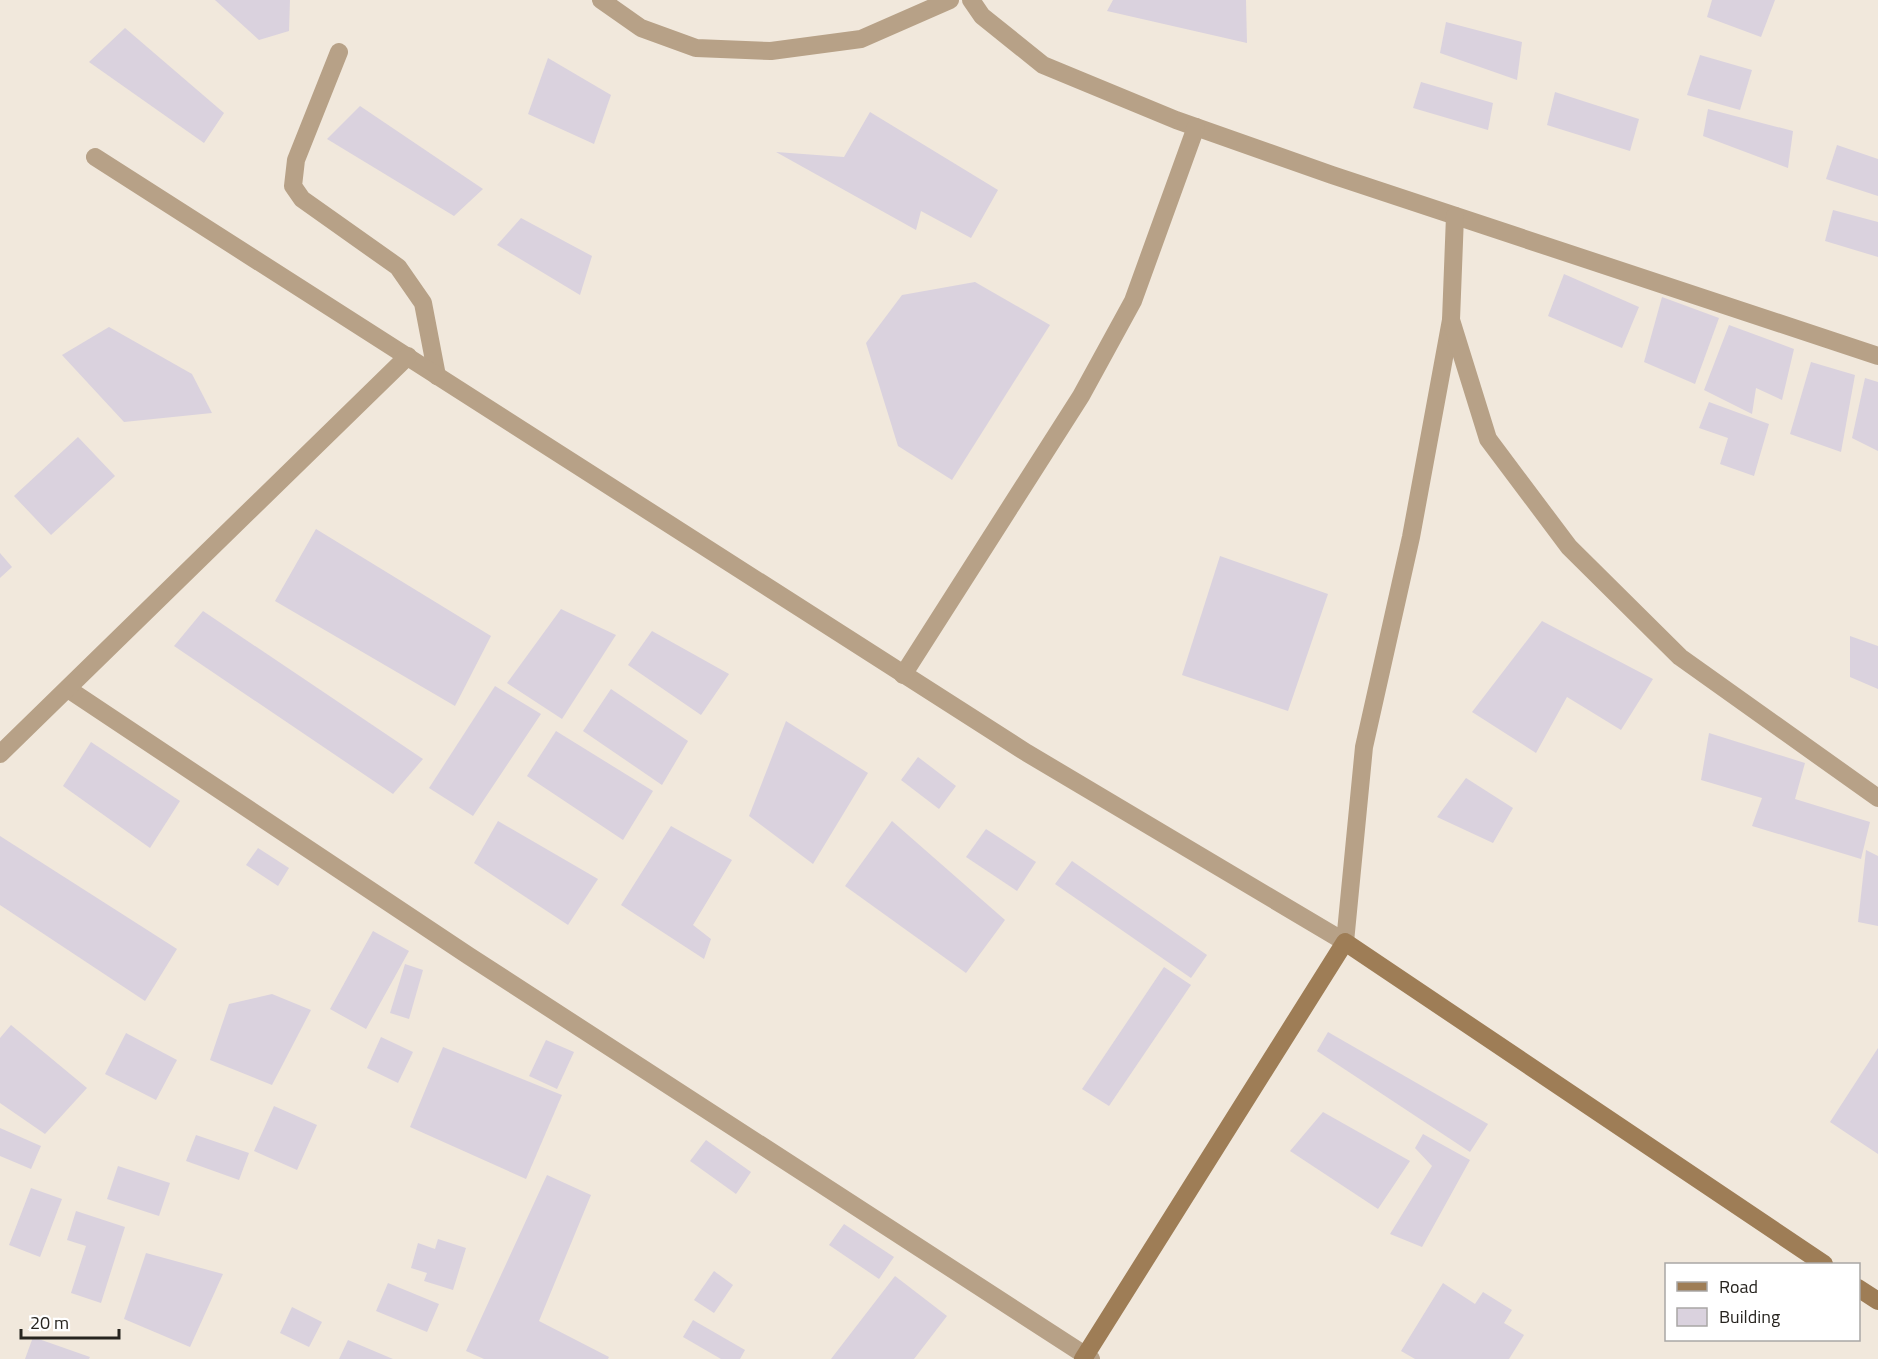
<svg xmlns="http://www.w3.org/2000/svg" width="1878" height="1359" font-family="'Titillium Web',sans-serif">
<rect width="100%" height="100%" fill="#f1e8dc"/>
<!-- building -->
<g fill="#dad2de">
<path d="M 215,0 L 290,0 L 289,31 L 259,40 Z"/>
<path d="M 1113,0 L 1246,0 L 1247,43 L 1107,11 Z"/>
<path d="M 1712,0 L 1775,0 L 1761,37 L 1707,17 Z"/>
<path d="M 1446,22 L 1522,42 L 1517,80 L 1440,53 Z"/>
<path d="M 125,28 L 224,113 L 204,143 L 89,62 Z"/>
<path d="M 1700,55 L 1752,70 L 1740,110 L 1687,95 Z"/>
<path d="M 548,58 L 611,95 L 594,144 L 528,114 Z"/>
<path d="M 1421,82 L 1493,103 L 1488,130 L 1413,108 Z"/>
<path d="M 1555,92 L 1639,119 L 1630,151 L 1547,125 Z"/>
<path d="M 360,106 L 483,189 L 454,216 L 327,139 Z"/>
<path d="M 1708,109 L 1793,131 L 1788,168 L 1703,136 Z"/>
<path d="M 870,112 L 998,190 L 971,238 L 921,211 L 916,230 L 776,152 L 844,157 Z"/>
<path d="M 1837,145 L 1878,159 L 1878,196 L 1826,179 Z"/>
<path d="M 1833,210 L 1878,222 L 1878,257 L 1825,241 Z"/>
<path d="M 521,218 L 592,256 L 580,295 L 497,245 Z"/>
<path d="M 1564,274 L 1639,307 L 1622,348 L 1548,316 Z"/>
<path d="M 975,282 L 1050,325 L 952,480 L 898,446 L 866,343 L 902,295 Z"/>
<path d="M 1662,297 L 1719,318 L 1695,384 L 1644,362 Z"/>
<path d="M 1729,325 L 1794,349 L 1782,400 L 1756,388 L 1752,414 L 1704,390 Z"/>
<path d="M 109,327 L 192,374 L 212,413 L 124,422 L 62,355 Z"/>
<path d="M 1811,362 L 1855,375 L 1841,452 L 1790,434 Z"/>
<path d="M 1865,378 L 1878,382 L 1878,451 L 1852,438 Z"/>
<path d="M 1709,402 L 1769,424 L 1754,476 L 1720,464 L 1728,438 L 1699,428 Z"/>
<path d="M 78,437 L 115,476 L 51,535 L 14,496 Z"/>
<path d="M 316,529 L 491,636 L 455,706 L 275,601 Z"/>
<path d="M 0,553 L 12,567 L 0,578 Z"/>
<path d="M 1220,556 L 1328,594 L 1288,711 L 1182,675 Z"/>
<path d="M 561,609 L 616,635 L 562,719 L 507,683 Z"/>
<path d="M 203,611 L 423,759 L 393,794 L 174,646 Z"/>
<path d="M 1542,621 L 1653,679 L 1621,730 L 1567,697 L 1536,753 L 1472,712 Z"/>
<path d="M 652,631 L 729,674 L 701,715 L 628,665 Z"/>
<path d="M 1850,636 L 1878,646 L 1878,689 L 1850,677 Z"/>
<path d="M 495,686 L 541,714 L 473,816 L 429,788 Z"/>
<path d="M 611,689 L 688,741 L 662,785 L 583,731 Z"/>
<path d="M 786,721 L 868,773 L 813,864 L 749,816 Z"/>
<path d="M 556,731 L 653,791 L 623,840 L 527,776 Z"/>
<path d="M 1709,733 L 1805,763 L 1795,799 L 1870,822 L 1861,859 L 1752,826 L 1762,798 L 1701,780 Z"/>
<path d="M 91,742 L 180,801 L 150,848 L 63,786 Z"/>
<path d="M 918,757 L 956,786 L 939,809 L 901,780 Z"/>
<path d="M 1466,778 L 1513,808 L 1493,843 L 1437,817 Z"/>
<path d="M 498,821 L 598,879 L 568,925 L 474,863 Z"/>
<path d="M 892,821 L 1005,920 L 966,973 L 845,886 Z"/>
<path d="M 671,826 L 732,860 L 693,925 L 711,939 L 704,959 L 621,905 Z"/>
<path d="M 986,829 L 1036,862 L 1017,891 L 966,857 Z"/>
<path d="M 0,836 L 177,949 L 145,1001 L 0,905 Z"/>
<path d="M 258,848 L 289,868 L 278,886 L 246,865 Z"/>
<path d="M 1866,850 L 1878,856 L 1878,926 L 1858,922 Z"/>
<path d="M 1072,861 L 1207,955 L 1191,978 L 1055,884 Z"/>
<path d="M 373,931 L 409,951 L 366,1029 L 330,1009 Z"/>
<path d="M 405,964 L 423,970 L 409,1019 L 390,1013 Z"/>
<path d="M 1164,967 L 1191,985 L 1109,1106 L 1082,1089 Z"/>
<path d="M 272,994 L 311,1010 L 272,1085 L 210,1060 L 229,1004 Z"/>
<path d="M 11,1025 L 87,1088 L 45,1134 L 0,1103 L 0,1038 Z"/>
<path d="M 1328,1032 L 1488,1124 L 1470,1152 L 1317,1051 Z"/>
<path d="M 126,1033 L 177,1060 L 156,1100 L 105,1074 Z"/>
<path d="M 381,1037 L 413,1052 L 398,1083 L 367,1068 Z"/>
<path d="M 546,1040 L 574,1052 L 557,1089 L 529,1076 Z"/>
<path d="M 443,1047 L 562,1095 L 526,1179 L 410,1127 Z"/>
<path d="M 1878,1048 L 1878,1154 L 1830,1122 Z"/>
<path d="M 274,1106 L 317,1125 L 297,1170 L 254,1151 Z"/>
<path d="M 1323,1112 L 1410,1161 L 1378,1209 L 1290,1151 Z"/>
<path d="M 0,1128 L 41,1146 L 31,1169 L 0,1156 Z"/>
<path d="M 1423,1134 L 1470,1160 L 1422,1247 L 1390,1234 L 1432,1166 L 1415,1148 Z"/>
<path d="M 196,1135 L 249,1153 L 239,1180 L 186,1161 Z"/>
<path d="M 706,1140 L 751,1172 L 736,1194 L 690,1161 Z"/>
<path d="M 118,1166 L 170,1183 L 159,1216 L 107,1199 Z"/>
<path d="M 547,1175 L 591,1195 L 539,1321 L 609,1357 L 608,1359 L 484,1359 L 466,1351 Z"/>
<path d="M 31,1188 L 62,1199 L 40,1257 L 9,1245 Z"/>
<path d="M 76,1211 L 125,1227 L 101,1303 L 71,1293 L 86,1246 L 67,1240 Z"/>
<path d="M 844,1224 L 894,1257 L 879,1279 L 829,1245 Z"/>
<path d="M 438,1239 L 466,1248 L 453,1290 L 424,1281 L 427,1273 L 411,1268 L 418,1243 L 435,1249 Z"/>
<path d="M 146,1253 L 223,1274 L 190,1347 L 124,1319 Z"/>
<path d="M 714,1271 L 733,1285 L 714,1313 L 694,1300 Z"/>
<path d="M 895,1276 L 947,1316 L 914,1359 L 831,1359 Z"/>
<path d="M 388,1283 L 439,1304 L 427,1332 L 376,1311 Z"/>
<path d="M 1443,1283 L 1475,1304 L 1483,1292 L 1512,1310 L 1504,1323 L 1524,1335 L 1509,1359 L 1415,1359 L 1401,1351 Z"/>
<path d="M 292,1307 L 322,1322 L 309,1347 L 280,1333 Z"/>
<path d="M 693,1320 L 745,1350 L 740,1359 L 721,1359 L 683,1337 Z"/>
<path d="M 33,1337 L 90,1357 L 89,1359 L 25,1359 Z"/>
<path d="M 348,1340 L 393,1359 L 339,1359 Z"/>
</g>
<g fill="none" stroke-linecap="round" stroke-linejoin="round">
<!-- street -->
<g stroke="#b7a187" stroke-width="18">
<path d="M 601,0 L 641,28 L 696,48 L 771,51 L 861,39 L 950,0"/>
<path d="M 971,0 L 982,16 L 1043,65 L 1176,120 L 1332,175 L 1878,356"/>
<path d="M 339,52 L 296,160 L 293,186 L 302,199 L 398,267 L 423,303 L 437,376"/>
<path d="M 95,157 L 1027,753 L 1345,942 L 1364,747 L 1411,537 L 1451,320"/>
<path d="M 1455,216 L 1451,320 L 1488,439 L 1569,547 L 1680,657 L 1878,798"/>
<path d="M 903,675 L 1081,396 L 1133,301 L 1196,127"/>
<path d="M 68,689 L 469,956 L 1091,1359"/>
<path d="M 0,754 L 408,356"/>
</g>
<!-- secondary -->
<g stroke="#9e7d56" stroke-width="18">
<path d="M 1858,1288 L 1878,1301"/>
<path d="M 1083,1359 L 1345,942 L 1824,1264"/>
</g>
</g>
<!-- legend -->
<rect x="1665" y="1263" width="195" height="78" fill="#ffffff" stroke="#a9a7a5" stroke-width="1.5"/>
<rect x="1677" y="1282" width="30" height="9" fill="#9e7d56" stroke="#a9a7a5" stroke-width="1.5"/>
<text x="1719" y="1293" font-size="18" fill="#27241f">Road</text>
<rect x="1677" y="1308" width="30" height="18" fill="#dad2de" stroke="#a9a7a5" stroke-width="1.5"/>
<text x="1719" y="1323" font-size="18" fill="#27241f">Building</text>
<!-- scale -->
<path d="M21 1329v9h98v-9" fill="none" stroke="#27241f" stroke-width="3"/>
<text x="30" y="1329" font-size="18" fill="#27241f" stroke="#ffffff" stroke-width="4.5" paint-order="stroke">20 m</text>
</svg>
